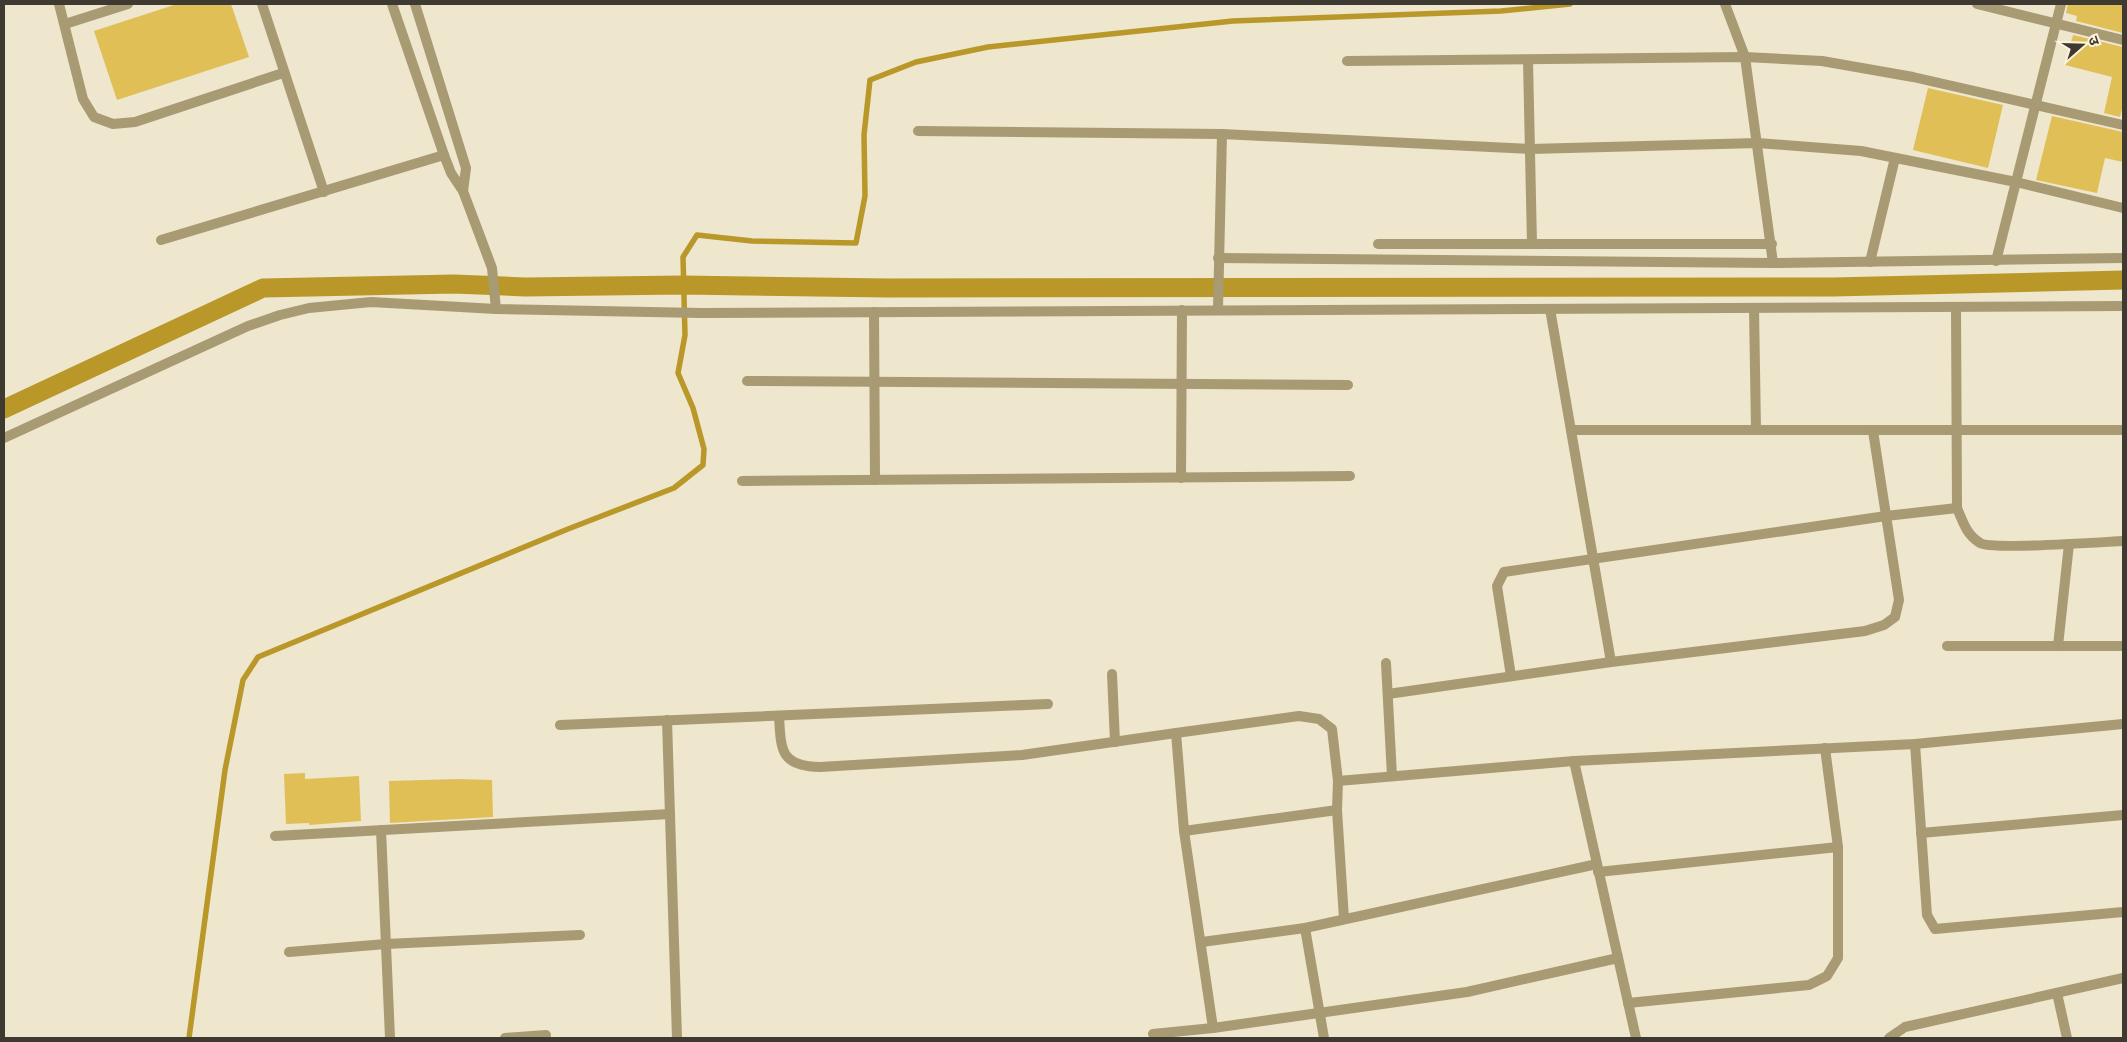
<svg xmlns="http://www.w3.org/2000/svg" width="2127" height="1042" font-family="'Roboto Serif','Noto Sans Devanagari',serif">
<rect width="100%" height="100%" fill="#eee6cd"/>
<g fill="none" stroke-linecap="round" stroke-linejoin="round">
<!-- stream -->
<path stroke="#b99829" stroke-width="5.5" d="M 189,1038 L 225,770 L 243,680 L 258,657 L 568,529 L 674,488 L 703,465 L 704,449 L 693,408 L 678,373 L 685,335 L 683,257 L 697,235 L 752,241 L 856,243 L 865,196 L 864,135 L 870,80 L 916,62 L 988,47 L 1233,21 L 1501,11 L 1570,4"/>
<!-- canal -->
<path stroke="#b99829" stroke-width="19" d="M 4,409 L 263,288 L 454,284 L 525,287 L 683,285 L 888,288 L 1833,287 L 2123,280"/>
</g>
<!-- building -->
<g fill="#e1bf57">
<path d="M 177,4 L 231,4 L 249,57 L 117,100 L 94,31 Z"/>
<path d="M 2068,4 L 2123,4 L 2123,33 L 2076,21 L 2077,16 L 2066,13 Z"/>
<path d="M 2073,35 L 2123,47 L 2123,105 L 2120,117 L 2104,113 L 2112,77 L 2065,65 Z"/>
<path d="M 1928,88 L 2003,105 L 1988,168 L 1913,150 Z"/>
<path d="M 2052,116 L 2123,132 L 2123,162 L 2105,158 L 2097,193 L 2036,180 Z"/>
<path d="M 305,773 L 305,779 L 359,776 L 361,821 L 309,825 L 309,823 L 286,824 L 284,774 Z"/>
<path d="M 458,779 L 492,780 L 493,817 L 390,823 L 389,781 Z"/>
</g>
<g fill="none" stroke-linecap="round" stroke-linejoin="round">
<!-- minor -->
<g stroke="#a89a72" stroke-width="10">
<path d="M 59,4 L 83,99 L 94,117 L 113,124 L 135,122 L 283,73"/>
<path d="M 262,4 L 324,192"/>
<path d="M 392,4 L 444,155 L 451,173 L 463,191 L 492,268 L 496,309"/>
<path d="M 415,4 L 466,168 L 463,191"/>
<path d="M 1725,4 L 1745,57 L 1773,263"/>
<path d="M 1977,4 L 2123,40"/>
<path d="M 65,24 L 128,4"/>
<path d="M 1347,61 L 1745,57 L 1822,61 L 1913,77 L 2123,125"/>
<path d="M 1528,61 L 1532,244"/>
<path d="M 918,131 L 1222,134 L 1530,149 L 1758,143 L 1861,151 L 2016,182 L 2123,208"/>
<path d="M 161,240 L 444,155"/>
<path d="M 1378,244 L 1772,244"/>
<path d="M 1218,258 L 1773,263 L 2123,258"/>
<path d="M 1996,261 L 2061,4"/>
<path d="M 1870,262 L 1895,158"/>
<path d="M 1956,307 L 1957,508 C 1963,522 1966,534 1980,543 C 1991,550 2102,542 2123,541"/>
<path d="M 1754,308 L 1756,430"/>
<path d="M 1218,309 L 1222,134"/>
<path d="M 1550,309 L 1611,662"/>
<path d="M 874,312 L 875,480"/>
<path d="M 747,381 L 1348,385"/>
<path d="M 1571,430 L 2123,430"/>
<path d="M 4,438 L 248,326 L 280,315 L 309,308 L 371,302 L 496,309 L 701,313 L 2123,306"/>
<path d="M 1181,478 L 1182,310"/>
<path d="M 742,481 L 1350,476"/>
<path d="M 1947,646 L 2123,646"/>
<path d="M 2058,646 L 2069,544"/>
<path d="M 1386,663 L 1392,776"/>
<path d="M 1112,674 L 1115,742"/>
<path d="M 1511,676 L 1497,586 L 1504,572 L 1886,516 L 1957,508"/>
<path d="M 1388,694 L 1611,662 L 1865,631 L 1884,625 L 1895,617 L 1899,600 L 1873,431"/>
<path d="M 779,716 C 781,750 780,766 820,767 L 1022,755 L 1176,733"/>
<path d="M 667,720 L 677,1038"/>
<path d="M 560,725 L 1048,704"/>
<path d="M 1915,744 L 1927,915 L 1935,929 L 2123,912"/>
<path d="M 1574,761 L 1636,1038"/>
<path d="M 1338,781 L 1574,761 L 1915,744 L 2123,724"/>
<path d="M 381,830 L 390,1038"/>
<path d="M 1184,831 L 1337,810"/>
<path d="M 1921,833 L 2123,815"/>
<path d="M 275,836 L 670,814"/>
<path d="M 1598,872 L 1838,847"/>
<path d="M 1202,942 L 1305,928"/>
<path d="M 289,952 L 386,944 L 580,935"/>
<path d="M 2057,993 L 2067,1038"/>
<path d="M 1628,1003 L 1809,985 L 1827,976 L 1838,958 L 1838,847 L 1825,748"/>
<path d="M 1213,1028 L 1184,831 L 1176,733 L 1299,716 L 1319,719 L 1332,729 L 1338,781 L 1337,810 L 1344,919"/>
<path d="M 1153,1034 L 1213,1028 L 1467,992 L 1618,958"/>
<path d="M 505,1038 L 546,1035"/>
<path d="M 1324,1038 L 1305,928 L 1597,864"/>
<path d="M 1889,1038 L 1905,1027 L 2123,978"/>
</g>
</g>
<!-- border -->
<rect width="2127" height="1042" fill="none" stroke="#3e3a31" stroke-width="10"/>
<!-- north arrow -->
<g transform="translate(2082 45) rotate(70)" stroke="#fcf3da" stroke-width="4" paint-order="stroke">
<path d="M0-4L9 19L0 12L-9 19Z" fill="#3e3a31"/>
<text y="-8" font-size="14" font-weight="bold" text-anchor="middle" fill="#3e3a31">उ</text>
</g>
</svg>
